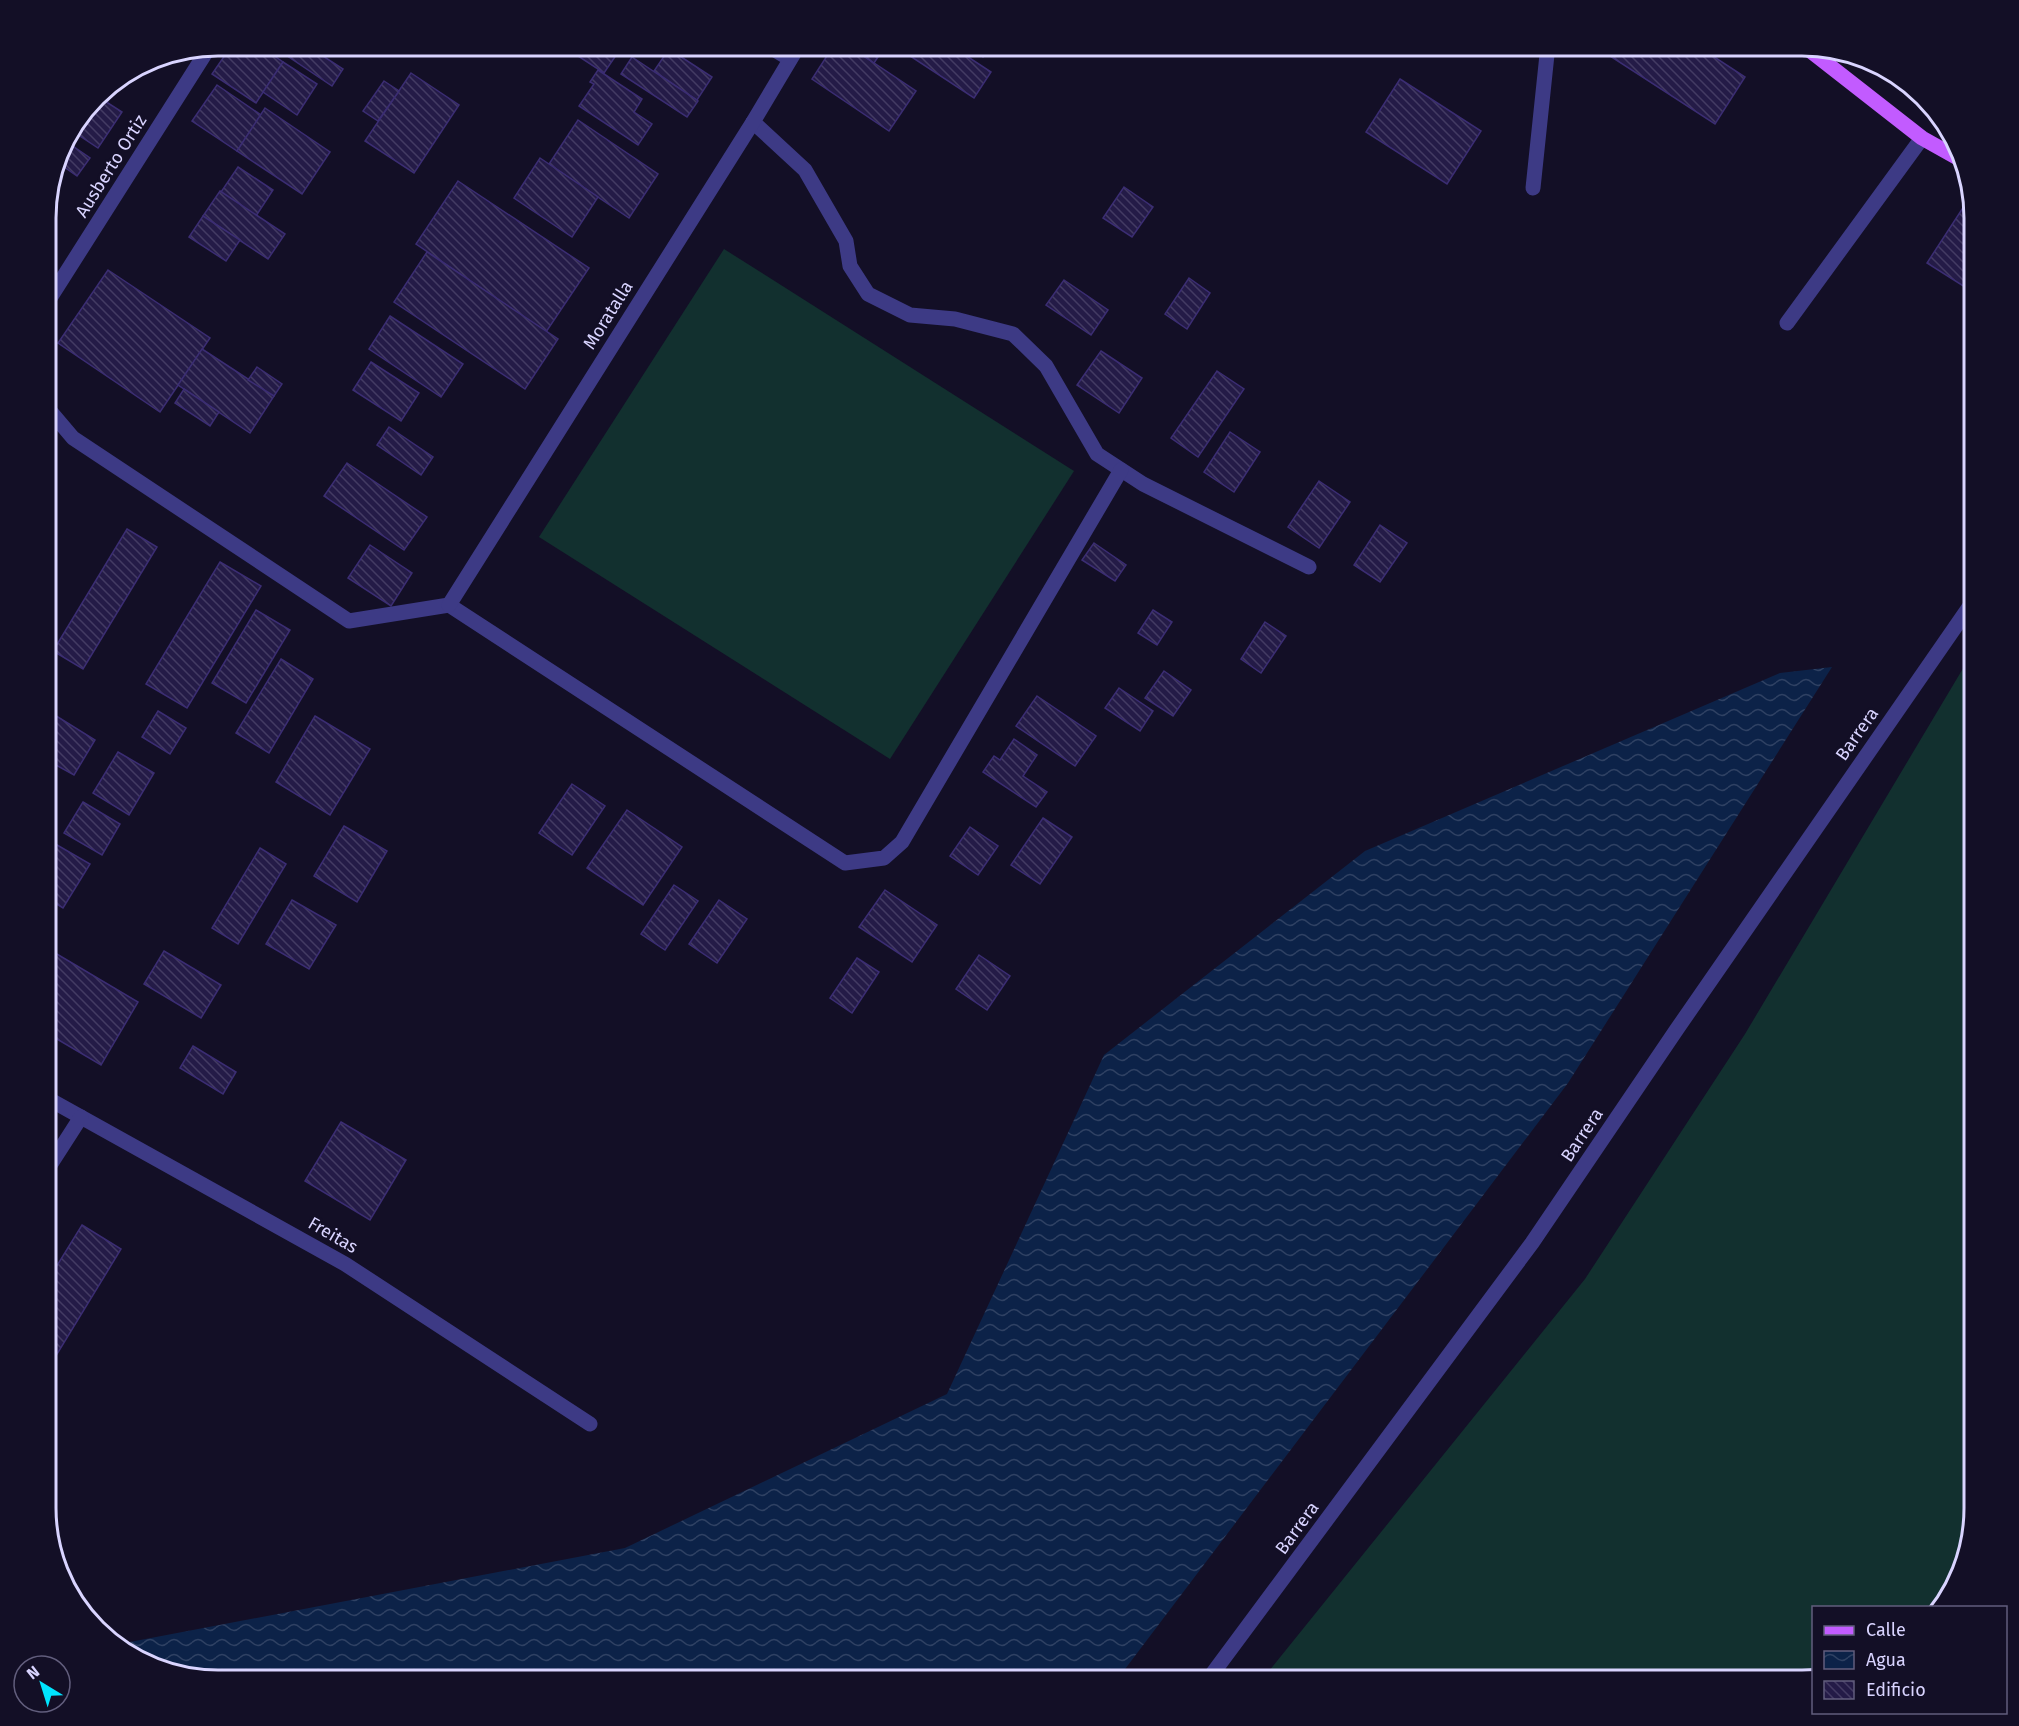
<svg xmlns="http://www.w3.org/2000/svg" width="2019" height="1726" font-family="'Fira Sans',sans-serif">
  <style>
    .grass { fill: #12302f }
    .water { fill: url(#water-waves) }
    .building { fill: url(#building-back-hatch); stroke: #3b2d73; stroke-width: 1.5 }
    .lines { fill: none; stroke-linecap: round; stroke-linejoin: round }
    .minor { stroke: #3d3a85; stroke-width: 15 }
    .major { stroke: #c25bff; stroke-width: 15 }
    .labels { text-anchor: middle; stroke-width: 5; stroke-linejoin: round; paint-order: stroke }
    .street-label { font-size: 18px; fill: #d9d4ff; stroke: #130f26 }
    .rim { fill: none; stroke: #d9d4ff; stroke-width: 3 }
  </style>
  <defs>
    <pattern id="water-waves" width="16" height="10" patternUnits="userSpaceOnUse" patternTransform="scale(1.5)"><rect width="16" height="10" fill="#0c2248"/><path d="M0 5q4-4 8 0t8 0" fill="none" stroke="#2f4163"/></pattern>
    <pattern id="building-back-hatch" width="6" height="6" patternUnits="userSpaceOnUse" patternTransform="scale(1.5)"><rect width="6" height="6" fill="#241b47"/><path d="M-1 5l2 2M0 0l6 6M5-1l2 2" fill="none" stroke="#433b63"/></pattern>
  </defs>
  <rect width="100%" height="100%" fill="#130f26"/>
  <g class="grass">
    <polygon points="724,249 1074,471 890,759 539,537"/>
    <polygon points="1974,650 1974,1509 1961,1575 1941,1607 1814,1608 1813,1679 1802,1681 1261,1681 1585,1279 1745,1034"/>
  </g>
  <polygon class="water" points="1832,667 1568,1083 1116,1681 217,1681 151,1668 114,1645 625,1548 947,1394 1104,1055 1365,851 1780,673"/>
  <g class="building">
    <polygon points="232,45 258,45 283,62 256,103 212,74"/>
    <polygon points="271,45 306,45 343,69 332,86"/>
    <polygon points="306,45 331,45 323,56"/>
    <polygon points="585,45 623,45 604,73 578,56"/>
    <polygon points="834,45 847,45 916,91 889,131 812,79"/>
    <polygon points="847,45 886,45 874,63"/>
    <polygon points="908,45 950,45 991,72 974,98 904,52"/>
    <polygon points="965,45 990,45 983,57"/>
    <polygon points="1593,45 1696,45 1745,77 1715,124"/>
    <polygon points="669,49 712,77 697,100 654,71"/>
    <polygon points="632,57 698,101 687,117 621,74"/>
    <polygon points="283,62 317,84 297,115 263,92"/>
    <polygon points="598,70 642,99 634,112 652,124 638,145 579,106 594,84 590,82"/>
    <polygon points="411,73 459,105 414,173 365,141"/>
    <polygon points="118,79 121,81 108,101 99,94 103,88"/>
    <polygon points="1400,79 1481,131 1447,184 1366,132"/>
    <polygon points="384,81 399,91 378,121 363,111"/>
    <polygon points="217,85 261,115 237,151 192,121"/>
    <polygon points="97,96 122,112 98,148 71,130"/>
    <polygon points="265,108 330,152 302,194 237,151"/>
    <polygon points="578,120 658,174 629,218 549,164"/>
    <polygon points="64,140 90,158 77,176 57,162"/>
    <polygon points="540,158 598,197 572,237 514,198"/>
    <polygon points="238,167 273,190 256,216 221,192"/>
    <polygon points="458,181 589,268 546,332 416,244"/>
    <polygon points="1124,187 1153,207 1132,237 1103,218"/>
    <polygon points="220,191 285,234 268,259 203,216"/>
    <polygon points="1970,197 1974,217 1974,280 1968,289 1927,263"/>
    <polygon points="203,216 240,240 226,261 189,237"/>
    <polygon points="427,252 558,339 525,389 394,302"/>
    <polygon points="108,270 210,338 160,412 58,343"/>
    <polygon points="1189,278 1210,293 1187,329 1165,314"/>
    <polygon points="1064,280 1108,310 1091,335 1046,305"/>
    <polygon points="390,316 463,364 441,397 369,349"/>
    <polygon points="202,349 274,396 250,433 178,385"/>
    <polygon points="1101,351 1142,378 1119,413 1077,385"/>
    <polygon points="371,362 419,393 401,421 353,390"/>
    <polygon points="257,367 282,384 274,396 248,380"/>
    <polygon points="1217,371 1244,389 1198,457 1171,438"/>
    <polygon points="184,389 219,412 210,426 175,403"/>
    <polygon points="389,427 433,457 421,475 377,445"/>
    <polygon points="1230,432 1260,452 1234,492 1204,472"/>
    <polygon points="347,463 427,517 404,550 324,496"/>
    <polygon points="1319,481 1350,502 1319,548 1288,527"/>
    <polygon points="1380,525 1407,543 1380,582 1354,565"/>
    <polygon points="127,529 157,547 83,669 53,651"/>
    <polygon points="1094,543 1126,565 1115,581 1082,560"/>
    <polygon points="370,545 412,573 391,606 348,578"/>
    <polygon points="220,562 261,586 187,708 146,684"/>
    <polygon points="256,610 290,630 246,703 212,683"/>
    <polygon points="1153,610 1172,622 1157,645 1138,633"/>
    <polygon points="1265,622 1286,636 1261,673 1241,659"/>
    <polygon points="281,659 313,679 269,753 236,733"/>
    <polygon points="1164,671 1191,690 1173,716 1145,698"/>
    <polygon points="1119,688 1153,711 1140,731 1105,708"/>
    <polygon points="1037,696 1096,736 1075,766 1016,726"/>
    <polygon points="45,709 95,740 74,775 45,759"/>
    <polygon points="158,711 186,728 170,754 142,737"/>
    <polygon points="315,716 370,749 330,815 276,782"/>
    <polygon points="1014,739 1037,755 1023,776 1047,792 1036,807 983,772 994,756 1000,760"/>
    <polygon points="118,752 154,773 129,815 93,793"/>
    <polygon points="572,784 605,806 572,855 539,833"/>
    <polygon points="83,802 120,824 102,855 64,833"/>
    <polygon points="627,810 682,847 643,905 587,868"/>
    <polygon points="1043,818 1072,837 1040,884 1011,865"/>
    <polygon points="344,826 387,851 357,902 314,876"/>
    <polygon points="970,827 998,846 978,875 950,856"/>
    <polygon points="45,838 90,864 63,908 45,897"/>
    <polygon points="260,848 286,864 238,944 212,928"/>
    <polygon points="674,885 698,901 665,950 641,934"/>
    <polygon points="885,890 937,925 912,962 859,927"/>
    <polygon points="292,900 336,925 309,969 266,944"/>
    <polygon points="719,900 747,919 717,963 689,944"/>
    <polygon points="45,947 138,1002 101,1065 45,1032"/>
    <polygon points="164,951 221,985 201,1018 144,984"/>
    <polygon points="979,955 1010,976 987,1010 956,989"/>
    <polygon points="857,958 879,972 852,1013 830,998"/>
    <polygon points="193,1046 236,1072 223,1094 180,1068"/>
    <polygon points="341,1122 406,1160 370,1220 305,1181"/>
    <polygon points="82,1225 121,1249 51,1364 45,1360 45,1285"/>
  </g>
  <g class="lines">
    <g class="minor">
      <polyline points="767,45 790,59"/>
      <polyline points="753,122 805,170 846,241 850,266 868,294 910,315 955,319 1013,334 1046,366 1097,454 1143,484 1309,567"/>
      <polyline points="1533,188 1548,45"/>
      <polyline points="45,306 210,46"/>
      <polyline points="1787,323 1922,138"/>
      <polyline points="45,405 73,438 349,621 449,605 845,863 884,858 902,842 1121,470"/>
      <polyline points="449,605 753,122 799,45"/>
      <polyline points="45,1097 345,1264 590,1424"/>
      <polyline points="45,1173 81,1117"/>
      <polyline points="1207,1681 1532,1243 1677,1029 1974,600"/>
    </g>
    <polyline class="major" points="1803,45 1922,138 1963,161"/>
  </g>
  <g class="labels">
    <g class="street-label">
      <text transform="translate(111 166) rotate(-58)" y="6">Ausberto Ortiz</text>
      <text transform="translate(608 315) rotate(-58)" y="6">Moratalla</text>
      <text transform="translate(1857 734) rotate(-55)" y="6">Barrera</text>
      <text transform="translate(1582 1135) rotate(-56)" y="6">Barrera</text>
      <text transform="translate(333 1235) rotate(30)" y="6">Freitas</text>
      <text transform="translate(1297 1528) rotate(-54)" y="6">Barrera</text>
    </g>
  </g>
  <path d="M0 0H2019V1726H0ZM218 56H1802A162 162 0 0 1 1964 218V1508A162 162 0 0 1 1802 1670H218A162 162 0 0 1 56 1508V218A162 162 0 0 1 218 56Z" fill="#130f26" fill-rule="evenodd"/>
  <path class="rim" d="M218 56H1802A162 162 0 0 1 1964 218V1508A162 162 0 0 1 1802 1670H218A162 162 0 0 1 56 1508V218A162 162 0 0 1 218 56Z"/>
  <rect x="1812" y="1606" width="195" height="108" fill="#130f26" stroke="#625e7d" stroke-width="1.5"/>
  <rect x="1824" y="1626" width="30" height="9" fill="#c25bff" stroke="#625e7d" stroke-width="1.5"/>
  <text x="1866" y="1636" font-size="18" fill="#d9d4ff">Calle</text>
  <rect x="1824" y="1651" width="30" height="18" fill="url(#water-waves)" stroke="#625e7d" stroke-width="1.5"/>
  <text x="1866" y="1666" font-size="18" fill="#d9d4ff">Agua</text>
  <rect x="1824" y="1681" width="30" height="18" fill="url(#building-back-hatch)" stroke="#625e7d" stroke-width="1.5"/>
  <text x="1866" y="1696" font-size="18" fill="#d9d4ff">Edificio</text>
  <g transform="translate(42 1684) rotate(322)"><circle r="28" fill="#130f26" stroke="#625e7d" stroke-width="1.5"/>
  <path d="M0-4.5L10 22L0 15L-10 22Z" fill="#00e5ff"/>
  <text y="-9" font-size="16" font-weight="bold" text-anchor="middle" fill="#d9d4ff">N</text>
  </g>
</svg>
